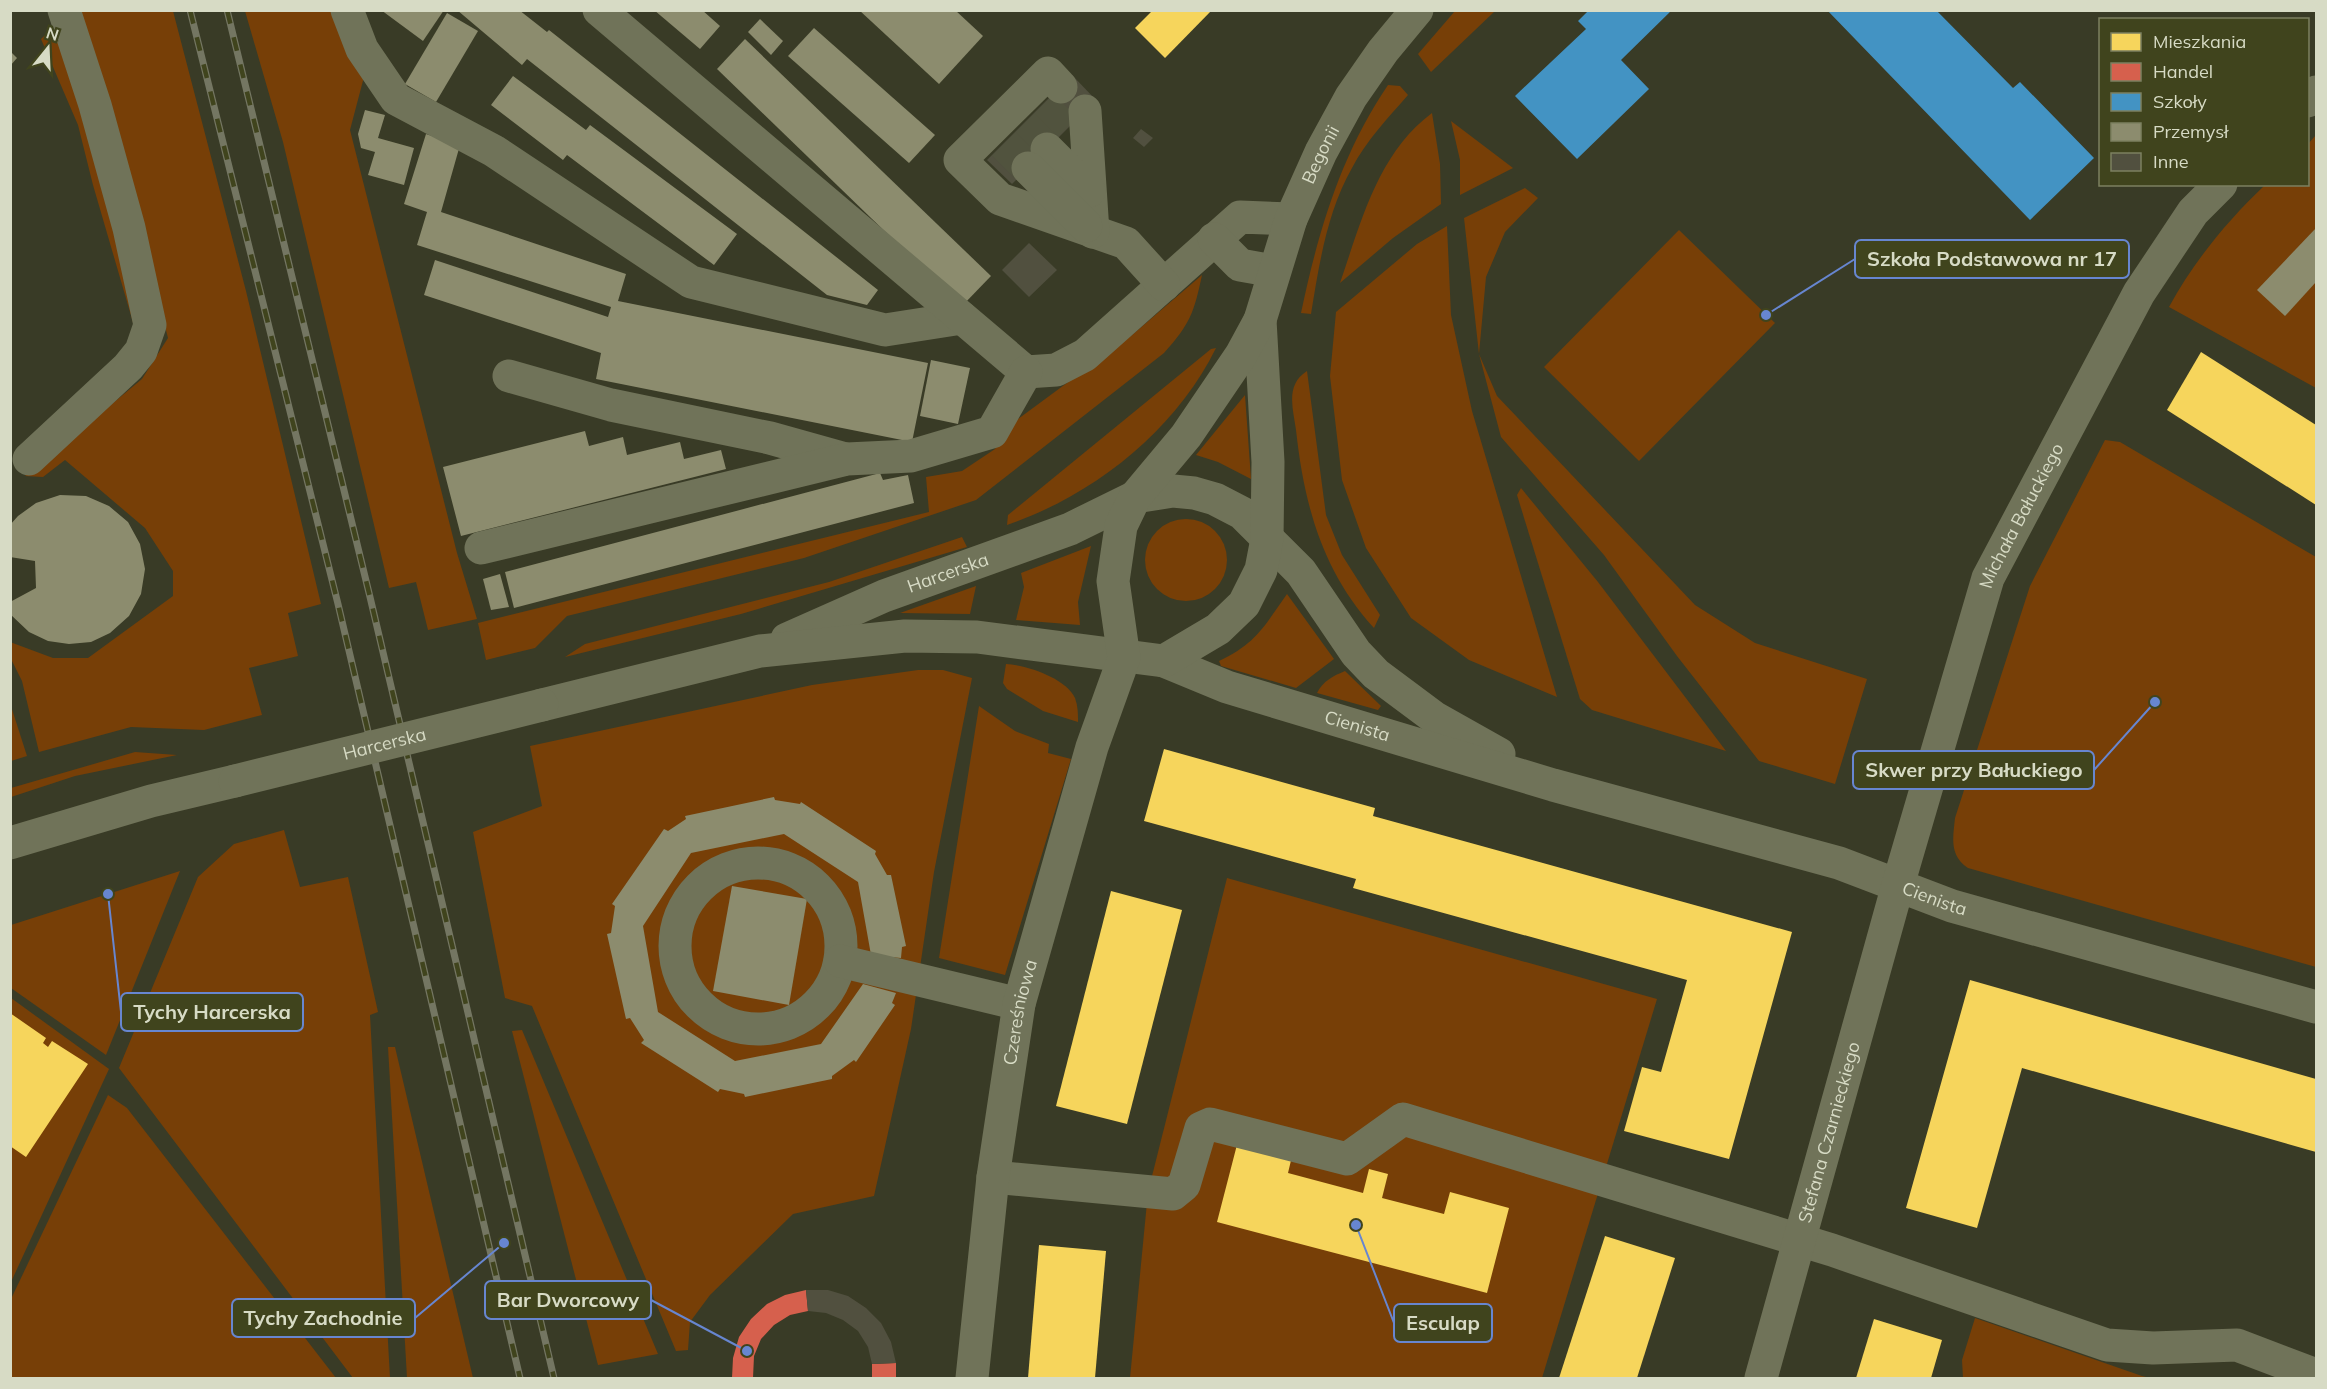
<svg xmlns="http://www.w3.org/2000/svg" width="2327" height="1389" font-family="Mulish,sans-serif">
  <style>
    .green { fill: #773f07 }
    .homes { fill: #f6d55c }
    .shops { fill: #d6604d }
    .schools { fill: #4393c3 }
    .industry { fill: #8c8c6e }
    .building { fill: #51503f }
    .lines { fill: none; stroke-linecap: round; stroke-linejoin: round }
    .minor-tunnel { stroke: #51533e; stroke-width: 33; stroke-dasharray: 33 16; stroke-linecap: butt }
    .minor { stroke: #707359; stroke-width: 33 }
    .rail-casing { stroke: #747662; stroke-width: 7 }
    .rail { stroke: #40441d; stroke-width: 4.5; stroke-dasharray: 14; stroke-linecap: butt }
    .minor-bridge { stroke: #707359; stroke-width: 33 }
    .labels { text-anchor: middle; stroke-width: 6; stroke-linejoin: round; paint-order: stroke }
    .street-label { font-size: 18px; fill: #d7dbc5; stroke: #40441d }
    .leader { fill: none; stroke: #6786d0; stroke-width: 2 }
    .callout-dot { fill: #6786d0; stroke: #40441d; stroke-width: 2 }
    .callout { fill: #40441d; stroke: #6786d0; stroke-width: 2 }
    .callout-label { font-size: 20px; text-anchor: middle; font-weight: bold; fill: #d7dbc5 }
  </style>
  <rect width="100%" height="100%" fill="#393b26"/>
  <g class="green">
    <polygon points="73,11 173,11 246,291 321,604 288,613 298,656 249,668 262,715 204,730 131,727 39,752 22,681 11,659 10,642 53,658 88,658 173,596 173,571 145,528 65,460 43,477 25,476 142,379 168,338 141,231"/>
    <polygon points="245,11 337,11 365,73 350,130 457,553 477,619 428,630 416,582 389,588 283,142"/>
    <polygon points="1455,11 1495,11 1431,72 1418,54"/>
    <polygon points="56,25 96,150 137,336 93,185 78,125 41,39"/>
    <path d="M 1388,85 L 1400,86 L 1408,95 C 1388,118 1366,141 1352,168 C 1327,212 1319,265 1311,314 L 1301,313 C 1318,232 1341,154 1388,85 Z"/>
    <path d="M 1432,113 L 1440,164 L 1441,204 L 1393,238 L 1340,283 C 1361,222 1378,153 1432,113 Z"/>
    <polygon points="1451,121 1513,168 1460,195 1460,160"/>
    <path d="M 2316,135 L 2316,388 L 2169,307 C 2194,261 2228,220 2265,185 L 2308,184 L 2308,144 Z"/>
    <polygon points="1525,188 1538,198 1505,232 1486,277 1479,354 1497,396 1695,605 1755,643 1867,679 1835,784 1759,761 1677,656 1604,555 1501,437 1479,354 1464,218"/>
    <polygon points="1447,226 1451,315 1472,411 1557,697 1469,660 1411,618 1366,548 1342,480 1330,376 1336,312 1417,244"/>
    <polygon points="1679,230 1775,323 1639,461 1544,367"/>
    <path d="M 1202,275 C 1194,313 1190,324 1164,353 L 976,500 L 804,558 L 567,616 L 535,648 L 486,660 L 478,623 L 929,512 L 926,477 L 962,471 L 995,449 L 1010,425 L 1132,335 Z"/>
    <path d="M 1216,348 C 1175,431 1094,495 1007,525 L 1008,515 L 1211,349 Z"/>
    <path d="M 1307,371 L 1326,515 L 1342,555 L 1380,615 L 1374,628 C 1322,571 1304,504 1296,430 C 1293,408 1285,385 1307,371 Z"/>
    <polygon points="1245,395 1251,479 1218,462 1196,455"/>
    <path d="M 2105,440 L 2120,442 L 2316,557 L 2316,967 L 1968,868 C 1949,855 1953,838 1955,818 L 2030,586 Z"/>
    <polygon points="1521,488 1598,582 1726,751 1592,710 1580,699 1517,495"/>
    <circle cx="1186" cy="560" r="41"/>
    <polygon points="962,537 967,547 741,614 565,657 585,644 829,582"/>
    <polygon points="1091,546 1078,602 1080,625 1016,620 1024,587 1021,573"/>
    <polygon points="976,586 970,614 900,613"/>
    <path d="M 1287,594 L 1334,659 L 1296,688 L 1221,666 L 1219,661 C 1257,643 1264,626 1287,594 Z"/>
    <path d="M 1006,664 C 1026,665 1066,678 1075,698 C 1078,706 1078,714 1078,722 L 1043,711 L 1007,689 L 1003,683 Z"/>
    <polygon points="918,670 943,670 972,678 934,872 911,1029 874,1196 793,1214 710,1295 690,1322 688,1350 676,1351 532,1006 505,998 473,832 542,806 530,746 812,685"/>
    <path d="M 1345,671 L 1381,706 L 1378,710 L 1317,693 C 1323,681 1333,676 1345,671 Z"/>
    <polygon points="10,703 27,756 11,761 10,761"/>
    <polygon points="979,706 1015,731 1049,744 1048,753 1071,759 1005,975 939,958"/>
    <polygon points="135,752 177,755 75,776 11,797 11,788"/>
    <polygon points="284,830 300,887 348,877 378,1012 370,1015 390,1378 353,1378 119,1068 198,877 234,844"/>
    <polygon points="180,871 106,1055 11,988 11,925"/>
    <polygon points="1227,878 1657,999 1542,1378 1130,1378 1148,1192"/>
    <polygon points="11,998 109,1069 11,1282"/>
    <polygon points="522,1030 658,1354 598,1365 512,1031"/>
    <polygon points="388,1047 395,1047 473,1378 407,1378"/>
    <polygon points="108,1095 127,1108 336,1378 11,1378 11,1299"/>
    <polygon points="1975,1318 2142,1376 2150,1378 1963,1378 1962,1360"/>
  </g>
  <g class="homes">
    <polygon points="1153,10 1212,10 1165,58 1135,28"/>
    <polygon points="2201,352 2316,425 2316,505 2167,410"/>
    <polygon points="1164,749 1375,808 1373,816 1792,932 1729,1159 1624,1131 1642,1067 1661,1072 1687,980 1353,888 1356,879 1144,821"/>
    <polygon points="1111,891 1182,910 1127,1124 1056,1106"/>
    <polygon points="1970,980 2316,1079 2316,1152 2022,1068 1977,1228 1906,1208"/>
    <polygon points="10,1013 46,1038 43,1043 48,1047 52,1041 88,1064 26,1157 10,1146"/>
    <polygon points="1239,1137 1293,1152 1288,1173 1363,1193 1369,1169 1388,1174 1382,1198 1444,1214 1450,1192 1509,1208 1487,1293 1217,1222"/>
    <polygon points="1605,1236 1675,1258 1637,1378 1559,1378"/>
    <polygon points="1039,1245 1106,1251 1095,1378 1028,1378"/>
    <polygon points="1874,1319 1942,1340 1931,1378 1856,1378"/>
  </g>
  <g class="shops">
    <polygon points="806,1290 808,1311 790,1315 774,1325 761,1339 754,1356 753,1378 732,1378 733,1358 739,1337 751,1319 767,1304 785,1295"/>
    <polygon points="896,1363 896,1378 872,1378 872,1364"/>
  </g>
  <g class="schools">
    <polygon points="1589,10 1672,10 1621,60 1649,89 1577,159 1515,96 1586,29 1578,21"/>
    <polygon points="1827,10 1936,10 2013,88 2020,82 2094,158 2030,220"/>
  </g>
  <g class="industry">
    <polygon points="381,10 444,10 423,41"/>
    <polygon points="457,10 519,10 547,32 549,30 878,290 867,305 827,295 527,59 522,65"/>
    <polygon points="654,10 702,10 720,26 700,49"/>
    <polygon points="859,10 955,10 983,36 939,84"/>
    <polygon points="447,13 478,31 436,102 405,84"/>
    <polygon points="760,19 783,41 771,55 748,32"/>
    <polygon points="814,28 935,135 909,163 788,56"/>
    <polygon points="745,39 991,276 962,306 717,69"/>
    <polygon points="10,51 17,58 10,66"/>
    <polygon points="513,76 586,130 590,125 737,234 714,265 567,155 563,160 491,105"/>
    <polygon points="365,110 385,115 378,138 414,148 404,185 368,175 375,152 361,148 358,134"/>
    <polygon points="426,134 460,145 441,212 626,274 618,301 928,363 912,442 596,379 601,353 424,295 435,260 608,317 611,307 417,245 427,212 404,204"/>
    <polygon points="2316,228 2316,282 2285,316 2257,290"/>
    <polygon points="931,360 970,368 958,424 920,416"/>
    <polygon points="585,431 589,446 623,437 627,455 680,442 684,459 721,450 726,469 461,536 443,467"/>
    <polygon points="880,473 883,480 908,475 914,503 514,608 505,572"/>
    <polygon points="60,495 86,496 109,506 128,522 140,544 145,569 141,594 129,616 110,633 91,642 69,644 48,641 29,632 10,614 10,602 36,588 35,561 10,557 10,525 18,516 36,503"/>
    <polygon points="500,574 509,607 491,610 483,579"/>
    <polygon points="774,797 775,800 800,804 801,802 876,851 875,854 887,875 891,875 906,946 902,947 901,958 871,955 858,882 784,834 691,853 643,926 658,1012 735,1061 821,1044 863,984 896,993 892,1003 895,1005 856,1062 854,1060 832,1076 832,1079 745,1097 744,1094 720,1089 718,1092 641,1043 644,1040 630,1018 626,1019 607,934 611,933 615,906 612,904 664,829 668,831 686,819 685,816"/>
    <polygon points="732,886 807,899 789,1005 713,991"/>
  </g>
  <g class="building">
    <polygon points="1072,75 1096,100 1012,184 987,160"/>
    <polygon points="1141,129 1153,138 1144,147 1133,138"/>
    <polygon points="1029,243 1057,270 1029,297 1002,270"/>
    <polygon points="806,1290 828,1290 848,1296 866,1308 881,1323 891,1342 896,1363 872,1364 868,1347 858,1331 843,1320 826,1313 808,1311"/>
  </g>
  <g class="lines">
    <g class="minor-tunnel">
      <polyline points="1042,106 1066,130"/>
      <polyline points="1023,125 1047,149"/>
      <polyline points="1004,144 1028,168"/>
    </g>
    <g class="minor">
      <polyline points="347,10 362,49 396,99 494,151 691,282 885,330 962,318"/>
      <polyline points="599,10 1026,372 1056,370 1085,355 1240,217 1291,219"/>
      <polyline points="1061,87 1048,73 960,160 1000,199 1126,243 1164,285"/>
      <polyline points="2308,101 2316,92"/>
      <polyline points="1085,111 1093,232"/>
      <polyline points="1047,149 1089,191"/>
      <polyline points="1028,168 1086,226"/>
      <polyline points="1214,239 1240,265 1274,271"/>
      <polyline points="509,376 611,405 770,438 845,459"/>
      <polyline points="29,459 128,367 141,351 150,325 129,228 95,105 64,10"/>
      <polyline points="481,548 847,459 911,456 992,432 1026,372"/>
      <path id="s1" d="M 787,639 L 884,596 L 1070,529 L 1135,497 L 1173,491 L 1194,493 L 1215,499 L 1242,513 L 1301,572 L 1356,653 L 1376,674 L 1435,718 L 1499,754"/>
      <path id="s2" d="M 1164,661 L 1227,687 L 1553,785 L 1839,863 L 1952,906 L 2316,1007"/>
      <polyline points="542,705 760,651 905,636 977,637 1164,661 1218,629 1244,604 1261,570 1267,539 1268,462 1260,320"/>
      <polyline points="10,843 151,801 235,781"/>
      <circle cx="758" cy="946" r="83"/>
      <polyline points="840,961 1019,1004"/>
      <polyline points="993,1177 1173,1194 1184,1185 1201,1128 1210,1124 1347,1159 1403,1119 1832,1250 2107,1345 2153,1348 2237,1345 2316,1375"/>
      <path id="s3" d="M 972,1378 L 993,1177 L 1019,1004 L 1092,747 L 1124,658 L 1113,581 L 1121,526 L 1135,497 L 1186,436 L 1241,355 L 1260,320 L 1291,219 L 1321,152 L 1351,97 L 1383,51 L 1417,10"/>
      <path id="s4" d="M 1761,1378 L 1898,885 L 1988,578 L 2139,293 L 2193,212 L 2221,184"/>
    </g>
    <g class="rail-casing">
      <g id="rail">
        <polyline points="190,10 338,604 520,1378"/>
        <polyline points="227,10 370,597 554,1378"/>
      </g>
    </g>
    <use href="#rail" class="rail"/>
    <path class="minor-bridge" id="s5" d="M 235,781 L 542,705"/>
  </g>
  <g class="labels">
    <g class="street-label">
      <text dy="6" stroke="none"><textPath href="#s3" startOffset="1298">Begonii</textPath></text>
      <text dy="6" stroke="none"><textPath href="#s4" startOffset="902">Michała Bałuckiego</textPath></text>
      <text dy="6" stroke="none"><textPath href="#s1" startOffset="174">Harcerska</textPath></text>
      <text dy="6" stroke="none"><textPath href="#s2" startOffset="204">Cienista</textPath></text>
      <text dy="6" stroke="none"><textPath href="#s5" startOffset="154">Harcerska</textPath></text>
      <text dy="6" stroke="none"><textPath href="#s2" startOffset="807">Cienista</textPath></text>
      <text dy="6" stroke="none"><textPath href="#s3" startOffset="369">Czereśniowa</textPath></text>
      <text dy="6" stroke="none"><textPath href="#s4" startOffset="255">Stefana Czarnieckiego</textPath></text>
    </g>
  </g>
  <path class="leader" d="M1766 315L1855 259M2155 702L2094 770M108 894L121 1012M747 1351L651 1300M504 1243L415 1318M1356 1225L1394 1323"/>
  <g class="callout-dot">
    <circle cx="1766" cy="315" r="6"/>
    <circle cx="2155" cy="702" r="6"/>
    <circle cx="108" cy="894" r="6"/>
    <circle cx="747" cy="1351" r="6"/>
    <circle cx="504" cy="1243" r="6"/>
    <circle cx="1356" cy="1225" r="6"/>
  </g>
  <g class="callout">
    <rect x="1855" y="240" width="274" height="38" rx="6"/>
    <rect x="1853" y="751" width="241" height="38" rx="6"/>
    <rect x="121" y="993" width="182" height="38" rx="6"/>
    <rect x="485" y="1281" width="166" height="38" rx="6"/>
    <rect x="232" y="1299" width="183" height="38" rx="6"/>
    <rect x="1394" y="1304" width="98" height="38" rx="6"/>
  </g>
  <g class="callout-label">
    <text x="1992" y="266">Szkoła Podstawowa nr 17</text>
    <text x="1974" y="777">Skwer przy Bałuckiego</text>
    <text x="212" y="1019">Tychy Harcerska</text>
    <text x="568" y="1307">Bar Dworcowy</text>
    <text x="323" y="1325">Tychy Zachodnie</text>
    <text x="1443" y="1330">Esculap</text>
  </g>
  <rect width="2327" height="1389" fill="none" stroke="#d7dbc5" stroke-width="24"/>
  <rect x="2099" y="18" width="210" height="168" fill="#40441d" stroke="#7c8060" stroke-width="1.5"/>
  <rect x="2111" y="33" width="30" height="18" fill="#f6d55c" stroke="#7c8060" stroke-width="1.5"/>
  <text x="2153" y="48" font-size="18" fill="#d7dbc5">Mieszkania</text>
  <rect x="2111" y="63" width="30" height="18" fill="#d6604d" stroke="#7c8060" stroke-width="1.5"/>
  <text x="2153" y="78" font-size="18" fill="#d7dbc5">Handel</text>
  <rect x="2111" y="93" width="30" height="18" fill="#4393c3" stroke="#7c8060" stroke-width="1.5"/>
  <text x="2153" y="108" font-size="18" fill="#d7dbc5">Szkoły</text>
  <rect x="2111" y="123" width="30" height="18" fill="#8c8c6e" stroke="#7c8060" stroke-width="1.5"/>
  <text x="2153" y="138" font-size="18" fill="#d7dbc5">Przemysł</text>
  <rect x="2111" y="153" width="30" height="18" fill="#51503f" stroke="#7c8060" stroke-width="1.5"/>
  <text x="2153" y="168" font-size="18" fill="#d7dbc5">Inne</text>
  <g transform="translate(48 48) rotate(18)" stroke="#40441d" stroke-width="4.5" paint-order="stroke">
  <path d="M0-4.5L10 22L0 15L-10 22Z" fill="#d7dbc5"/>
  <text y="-9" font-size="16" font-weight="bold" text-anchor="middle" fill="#d7dbc5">N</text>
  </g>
</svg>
